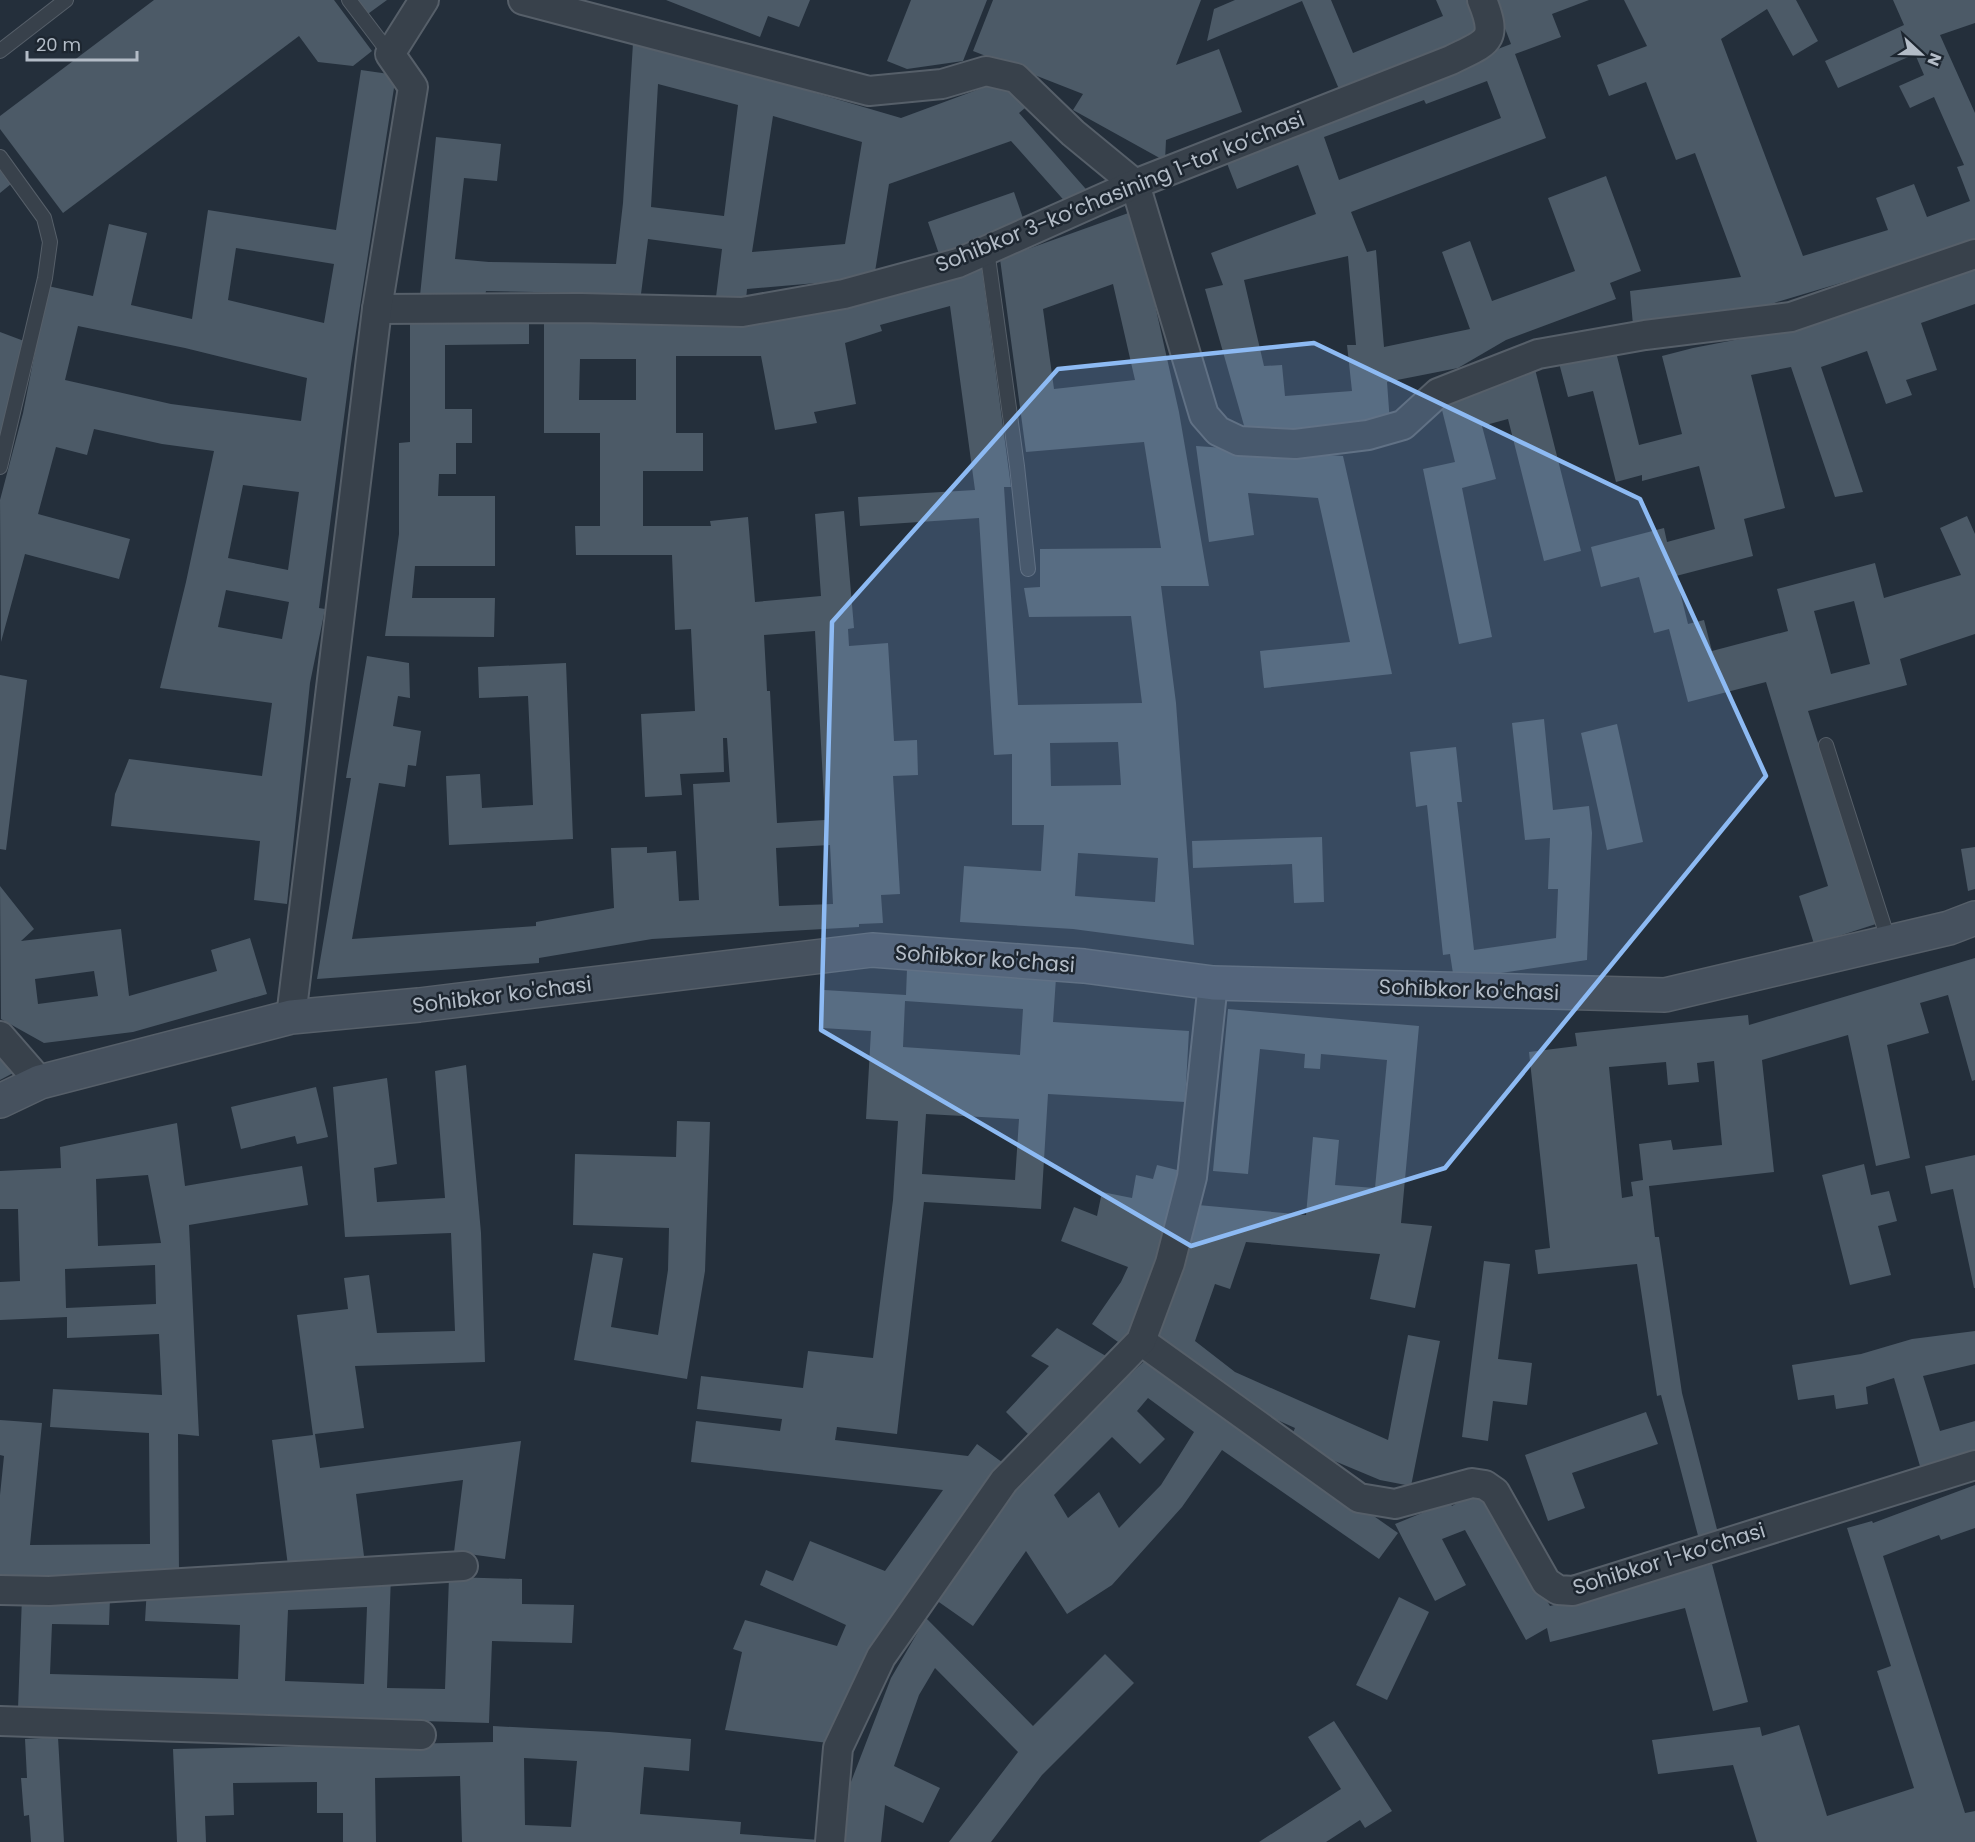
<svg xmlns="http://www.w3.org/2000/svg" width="1975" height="1842" font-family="Poppins,sans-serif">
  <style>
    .building { fill: #4c5a67; fill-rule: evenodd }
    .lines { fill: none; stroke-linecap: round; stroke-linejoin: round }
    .lane-casing { stroke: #565f69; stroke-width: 16 }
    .street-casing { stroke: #565f69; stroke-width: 32 }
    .secondary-casing { stroke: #565f69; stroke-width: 36 }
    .lane { stroke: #38414b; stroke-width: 14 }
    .street { stroke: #38414b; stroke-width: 28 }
    .secondary { stroke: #46515e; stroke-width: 33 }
    .marked { fill: #8dbaf3; fill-opacity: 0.2; stroke: #8dbaf3; stroke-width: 4.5; stroke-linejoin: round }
    .labels { text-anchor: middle; stroke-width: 5; stroke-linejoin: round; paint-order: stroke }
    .street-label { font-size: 21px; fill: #b3bcc7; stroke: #1d2630 }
  </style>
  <rect width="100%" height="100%" fill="#242f3b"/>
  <g class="building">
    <polygon points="154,0 334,0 372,51 353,66 318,62 299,36 63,213 0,129 0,116"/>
    <polygon points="353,0 387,0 365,16"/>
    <polygon points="666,0 810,0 799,27 768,16 760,37"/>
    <polygon points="911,0 987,0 963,61 907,69 887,61"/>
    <polygon points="993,0 1201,0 1176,65 1219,49 1242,112 1166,140 1165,161 1073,110 1083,94 973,51"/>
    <polygon points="1235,0 1331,0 1353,53 1443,16 1436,0 1474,0 1488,32 1341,94 1302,1 1207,41 1214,9"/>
    <path d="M 1494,0 L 1589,0 L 1552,14 L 1561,37 L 1515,54 L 1546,138 L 1351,212 L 1367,252 L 1376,250 L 1384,347 L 1470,329 L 1442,252 L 1470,241 L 1492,301 L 1575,271 L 1548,198 L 1606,176 L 1641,271 L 1610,283 L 1616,299 L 1506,340 L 1458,368 L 1387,382 L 1390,423 L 1247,436 L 1205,289 L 1223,285 L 1211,253 L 1316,214 L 1298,165 L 1237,189 L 1223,153 L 1511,44 ZM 1487,81 L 1501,118 L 1339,180 L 1324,137 L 1424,100 L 1426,104 ZM 1348,256 L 1356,345 L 1347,345 L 1352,391 L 1285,396 L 1282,365 L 1264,366 L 1244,280 Z"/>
    <polygon points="1624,0 1796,0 1818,41 1793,56 1767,9 1721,39 1803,256 1888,230 1876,198 1914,184 1927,217 1970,201 1957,167 1964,165 1934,97 1910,108 1899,86 1924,75 1915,54 1838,88 1825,61 1904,25 1893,0 1975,0 1975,23 1940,35 1975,113 1975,243 1777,302 1754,311 1633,325 1630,291 1741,277 1695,153 1676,160 1646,82 1609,96 1597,65 1647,46"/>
    <path d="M 633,43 L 778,82 L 901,118 L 1001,81 L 1025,108 L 1019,113 L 1092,196 L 1069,206 L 1011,141 L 889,184 L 874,278 L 747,289 L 746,301 L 716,297 L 722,249 L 648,239 L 641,294 L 486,291 L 484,300 L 420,296 L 436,137 L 501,144 L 497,181 L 464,178 L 455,259 L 489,262 L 616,264 L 623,203 ZM 658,84 L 738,105 L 724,216 L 651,207 ZM 773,116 L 862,142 L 845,244 L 752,252 Z"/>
    <path d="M 361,70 L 396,75 L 351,364 L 319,608 L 325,609 L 310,683 L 287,904 L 254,900 L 260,841 L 111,826 L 115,794 L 129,759 L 262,776 L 272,703 L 160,688 L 186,582 L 214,451 L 162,444 L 94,429 L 87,455 L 56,447 L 38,514 L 130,539 L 119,579 L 25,554 L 1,642 L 0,500 L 23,413 L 48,286 L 93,296 L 109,224 L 147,233 L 131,305 L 192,319 L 208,210 L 336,230 ZM 236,248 L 334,264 L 324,323 L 228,300 ZM 78,326 L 185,348 L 307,378 L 301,421 L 171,404 L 65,380 ZM 243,485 L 299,492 L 288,570 L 228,558 ZM 226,590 L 289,602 L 282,639 L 218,627 Z"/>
    <polygon points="0,170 11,184 0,193"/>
    <polygon points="1014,192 1026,227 940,257 928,222"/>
    <path d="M 1134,211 L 1179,412 L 1209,586 L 1161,586 L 1176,703 L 1194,945 L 1073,929 L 960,922 L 964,866 L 1041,871 L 1044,825 L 1012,825 L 1012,754 L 994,755 L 979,518 L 860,526 L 858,497 L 975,490 L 950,306 L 880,325 L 882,331 L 845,343 L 856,404 L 814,412 L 817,423 L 775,430 L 761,356 L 676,356 L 676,433 L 703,433 L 703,471 L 643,471 L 643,526 L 711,526 L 710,521 L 748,517 L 755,602 L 821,596 L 815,514 L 844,511 L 854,628 L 848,629 L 849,646 L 888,643 L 894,741 L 917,740 L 918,775 L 893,776 L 900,894 L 881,895 L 883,923 L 859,924 L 859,927 L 652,939 L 539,958 L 539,963 L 317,979 L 351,778 L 346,778 L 367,656 L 409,663 L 410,698 L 398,696 L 393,726 L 421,731 L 416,766 L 408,765 L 405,787 L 379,783 L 352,939 L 536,926 L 536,922 L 614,908 L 611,848 L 647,847 L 647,853 L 676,851 L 679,901 L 699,900 L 693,784 L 730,782 L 727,738 L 723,738 L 724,772 L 680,774 L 682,795 L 645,797 L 641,714 L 695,711 L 691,629 L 675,630 L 672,555 L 576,555 L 575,526 L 600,526 L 600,433 L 544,433 L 544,323 L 637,324 L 797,318 L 797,315 L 981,261 L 1011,487 L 1004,487 L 1018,705 L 1142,703 L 1131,616 L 1029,617 L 1024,588 L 1040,587 L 1040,549 L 1161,548 L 1144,442 L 1026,452 L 1000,259 ZM 1113,284 L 1135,380 L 1054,389 L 1043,309 ZM 580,359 L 636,359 L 636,400 L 579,400 ZM 815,631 L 825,820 L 777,823 L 770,691 L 767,691 L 764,635 ZM 1118,742 L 1121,785 L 1051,786 L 1050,743 ZM 830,845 L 833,904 L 779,906 L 776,848 ZM 1078,853 L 1158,858 L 1155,902 L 1075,896 Z"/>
    <path d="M 1975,262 L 1975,304 L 1921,323 L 1937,370 L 1906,380 L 1912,395 L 1886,404 L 1867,351 L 1821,367 L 1863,492 L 1835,497 L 1791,367 L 1751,375 L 1785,508 L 1744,519 L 1753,556 L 1676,576 L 1688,624 L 1704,620 L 1712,651 L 1788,631 L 1777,589 L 1875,563 L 1884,598 L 1961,575 L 1940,528 L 1967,516 L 1975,534 L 1975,634 L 1900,659 L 1907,685 L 1808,711 L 1876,924 L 1814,944 L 1799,896 L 1828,886 L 1766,682 L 1688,702 L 1669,629 L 1654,633 L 1639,577 L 1601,587 L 1591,547 L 1664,528 L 1667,542 L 1715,529 L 1699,466 L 1642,481 L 1642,475 L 1616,482 L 1593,391 L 1568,397 L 1559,363 L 1615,348 L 1639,445 L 1682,434 L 1662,356 L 1693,348 L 1807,326 ZM 1854,601 L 1870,664 L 1831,674 L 1814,611 Z"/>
    <polygon points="410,324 529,324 529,344 445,345 445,409 472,409 472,443 456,443 456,474 439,474 438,496 495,496 495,566 415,566 412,598 495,598 494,637 385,636 399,534 399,443 410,442"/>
    <polygon points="0,332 24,341 0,453"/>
    <polygon points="1535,369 1581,551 1544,561 1508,419 1482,426 1496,479 1462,488 1492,637 1459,644 1423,469 1455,462 1441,406"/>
    <polygon points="1196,446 1343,456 1392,674 1264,688 1260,651 1350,642 1318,498 1248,493 1254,535 1209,542"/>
    <polygon points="566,663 573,839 449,845 446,776 480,774 482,808 533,805 528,696 479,698 478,667"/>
    <polygon points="0,675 27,680 6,850 0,849"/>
    <polygon points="1544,719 1553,810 1589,806 1592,833 1587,960 1454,980 1450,954 1443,955 1427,805 1416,807 1410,752 1456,747 1462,802 1457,802 1474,950 1556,938 1558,889 1548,889 1550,838 1525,840 1512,723"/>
    <polygon points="1617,724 1643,842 1607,850 1581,733"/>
    <polygon points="1322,837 1324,902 1294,903 1292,864 1193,868 1192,841"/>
    <polygon points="1975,847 1975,889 1968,891 1961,849"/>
    <path d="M 0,886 L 34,929 L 21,941 L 121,929 L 129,996 L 217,971 L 211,950 L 250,938 L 267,994 L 133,1032 L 44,1043 L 1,1019 ZM 94,971 L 98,996 L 38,1004 L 35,979 Z"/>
    <path d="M 1975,958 L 1975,1080 L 1972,1081 L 1948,995 L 1920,1003 L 1929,1033 L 1887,1045 L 1910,1158 L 1876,1166 L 1848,1035 L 1762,1060 L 1774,1172 L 1649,1186 L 1655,1237 L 1659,1237 L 1682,1393 L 1720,1541 L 1701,1547 L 1661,1395 L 1657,1396 L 1637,1264 L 1538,1274 L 1535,1250 L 1550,1248 L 1529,1052 L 1577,1046 L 1575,1033 L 1748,1015 L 1749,1025 ZM 1714,1061 L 1722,1145 L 1673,1150 L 1671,1140 L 1639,1144 L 1643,1180 L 1631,1182 L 1633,1196 L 1622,1198 L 1609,1067 L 1666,1062 L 1668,1085 L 1699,1082 L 1697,1063 Z"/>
    <path d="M 907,969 L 1056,978 L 1053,1022 L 1189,1031 L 1185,1102 L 1048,1094 L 1041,1209 L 924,1202 L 897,1434 L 837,1427 L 835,1440 L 968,1456 L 977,1444 L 1006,1465 L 828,1743 L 725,1730 L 742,1652 L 733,1649 L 745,1620 L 837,1646 L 846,1625 L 760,1585 L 766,1570 L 793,1581 L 810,1541 L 885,1571 L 943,1490 L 691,1462 L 696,1421 L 780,1431 L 782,1419 L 697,1409 L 701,1376 L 803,1388 L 808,1351 L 873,1358 L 893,1200 L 898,1121 L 866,1119 L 871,1031 L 822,1028 L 824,990 L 906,995 ZM 905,1001 L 1023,1009 L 1020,1055 L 903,1047 ZM 926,1114 L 1019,1119 L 1015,1180 L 922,1174 Z"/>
    <polygon points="1228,1009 1419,1026 1401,1223 1432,1226 1415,1308 1370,1299 1380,1254 1246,1242 1230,1289 1215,1284 1195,1341 1235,1372 1388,1440 1408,1335 1440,1341 1411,1486 1380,1480 1289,1442 1295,1428 1233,1400 1157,1342 1180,1272 1198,1205 1306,1215 1313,1137 1339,1140 1335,1185 1375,1188 1387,1060 1321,1054 1320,1069 1304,1068 1305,1054 1260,1049 1248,1174 1213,1171"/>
    <polygon points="0,1056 15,1072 0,1080"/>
    <polygon points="466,1065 481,1233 485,1362 355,1366 364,1428 315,1434 320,1468 521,1441 505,1559 454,1552 463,1480 356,1494 364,1556 288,1566 272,1440 313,1435 297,1315 348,1309 344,1278 369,1275 377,1333 455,1331 451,1233 345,1237 333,1087 387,1078 397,1164 374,1168 377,1202 445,1198 435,1071"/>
    <polygon points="316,1087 328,1137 297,1144 295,1136 241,1149 231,1107"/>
    <polygon points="677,1121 710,1122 705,1271 687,1379 574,1360 593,1253 623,1258 611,1327 658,1335 668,1270 669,1228 573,1225 575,1154 676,1157"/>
    <path d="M 177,1123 L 185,1186 L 302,1166 L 308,1205 L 189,1225 L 199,1436 L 178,1434 L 179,1574 L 0,1582 L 0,1495 L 4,1456 L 0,1455 L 0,1420 L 42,1423 L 30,1545 L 150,1544 L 149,1433 L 50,1427 L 53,1389 L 162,1395 L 159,1334 L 67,1338 L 67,1317 L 0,1320 L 0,1282 L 20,1281 L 18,1209 L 0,1209 L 0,1171 L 61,1168 L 60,1147 ZM 148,1175 L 161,1243 L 98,1246 L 96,1179 ZM 155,1265 L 156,1304 L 66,1308 L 65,1269 Z"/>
    <polygon points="1975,1155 1975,1288 1974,1288 1953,1189 1931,1194 1925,1166"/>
    <polygon points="1864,1164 1871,1195 1889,1191 1897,1221 1878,1226 1891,1275 1850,1285 1822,1175"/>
    <polygon points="1157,1165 1185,1172 1150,1302 1121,1344 1092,1324 1121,1282 1128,1267 1061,1241 1074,1207 1097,1216 1102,1192 1132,1198 1136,1175 1153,1179"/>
    <polygon points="1484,1261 1510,1264 1498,1359 1532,1363 1527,1405 1493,1401 1488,1441 1462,1437"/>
    <polygon points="1057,1328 1106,1356 1030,1436 1006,1412 1049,1366 1031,1356"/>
    <polygon points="1975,1331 1975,1364 1923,1376 1940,1431 1975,1421 1975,1457 1922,1473 1894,1378 1866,1387 1868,1404 1836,1409 1834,1395 1798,1400 1792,1365 1861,1354 1912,1339"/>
    <path d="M 1150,1356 L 1241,1423 L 1398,1533 L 1379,1559 L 1222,1450 L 1182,1507 L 1112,1585 L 1067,1614 L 1026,1551 L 973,1626 L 936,1600 L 1000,1508 L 1037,1465 L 1088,1413 ZM 1148,1398 L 1194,1432 L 1161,1485 L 1119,1528 L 1099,1492 L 1068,1518 L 1054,1495 L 1112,1437 L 1140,1464 L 1165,1439 L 1137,1411 Z"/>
    <polygon points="1646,1412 1658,1444 1572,1473 1585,1508 1548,1521 1525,1455"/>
    <polygon points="1975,1485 1975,1528 1941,1540 1939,1535 1883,1556 1965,1813 1975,1811 1975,1842 1757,1842 1733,1765 1658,1774 1652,1740 1760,1727 1762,1736 1799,1725 1827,1816 1914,1788 1877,1671 1891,1666 1847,1528 1872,1521 1873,1523"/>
    <polygon points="1483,1488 1550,1606 1712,1564 1748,1702 1713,1711 1685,1608 1550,1642 1547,1628 1526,1640 1465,1530 1442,1539 1466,1585 1435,1601 1395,1524 1449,1502 1452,1506"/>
    <path d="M 391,1575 L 387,1688 L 445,1689 L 449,1577 L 522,1579 L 522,1604 L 574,1605 L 572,1643 L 492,1641 L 489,1723 L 18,1709 L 22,1596 L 110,1598 L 109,1625 L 52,1624 L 50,1674 L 238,1679 L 240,1625 L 145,1621 L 147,1587 ZM 367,1607 L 364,1684 L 285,1681 L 288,1610 Z"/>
    <polygon points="1399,1597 1429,1612 1387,1700 1356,1685"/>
    <polygon points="926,1618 1033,1726 1105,1654 1134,1683 1042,1775 991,1842 949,1842 1018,1752 935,1668 919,1695 894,1766 940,1788 923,1823 885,1805 881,1842 844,1842 849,1787 891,1678"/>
    <polygon points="1334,1721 1392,1811 1365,1828 1360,1820 1326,1842 1259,1842 1341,1789 1308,1737"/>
    <path d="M 493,1726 L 609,1732 L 691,1739 L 689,1771 L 644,1767 L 640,1814 L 741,1822 L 740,1834 L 820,1840 L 820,1842 L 462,1842 L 460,1776 L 375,1778 L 376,1842 L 343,1842 L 343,1813 L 317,1813 L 317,1782 L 233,1783 L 234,1815 L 205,1816 L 206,1842 L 177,1842 L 173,1749 L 493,1742 ZM 524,1758 L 577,1761 L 571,1827 L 525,1825 Z"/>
    <polygon points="58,1737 64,1842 31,1842 29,1815 24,1816 21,1778 27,1778 25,1739"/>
  </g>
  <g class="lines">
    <g class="lane-casing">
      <g id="lane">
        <polyline points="349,0 390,54"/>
        <polyline points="0,51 66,0"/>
        <polyline points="0,157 44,218 50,242 45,278 0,467"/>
        <polyline points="987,250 1017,466 1028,569"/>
        <polyline points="1826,745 1889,942"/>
      </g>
    </g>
    <g class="street-casing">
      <g id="street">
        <polyline points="523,0 869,91 942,84 986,71 1016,78 1073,133 1135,184 1204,415 1218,431 1239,441 1295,444 1368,435 1403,425 1438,393 1538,354 1645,335 1791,317 1975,254"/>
        <path d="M 377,309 L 581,308 L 742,312 L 844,294 L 958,263 L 1135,184 L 1451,60 C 1487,42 1499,42 1482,0"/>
        <polyline points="291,1017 377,309 413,87 390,54 424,0"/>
        <polyline points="0,1036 40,1082"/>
        <polyline points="1141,1341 1359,1498 1395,1504 1472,1483 1485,1485 1495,1492 1546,1582 1558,1590 1573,1591 1975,1465"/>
        <polyline points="0,1590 49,1591 463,1566"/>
        <polyline points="0,1721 421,1735"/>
        <polyline points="830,1842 838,1748 881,1657 1004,1481 1141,1341 1170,1263 1192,1177 1213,983"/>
      </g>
    </g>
    <g class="secondary-casing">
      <polyline id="secondary" points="0,1101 40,1082 291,1017 419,1005 872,950 1084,966 1213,983 1665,995 1949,928 1975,918"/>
    </g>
    <use href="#lane" class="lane"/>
    <use href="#street" class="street"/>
    <use href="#secondary" class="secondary"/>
  </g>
  <path class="marked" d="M 1314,343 L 1640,499 L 1766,776 L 1445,1168 L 1191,1246 L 821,1030 L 832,622 L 1058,369 Z"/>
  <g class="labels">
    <g class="street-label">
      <text transform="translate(1120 192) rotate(-22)" y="7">Sohibkor 3-ko‘chasining 1-tor ko‘chasi</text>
      <text transform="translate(985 959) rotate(4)" y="7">Sohibkor ko'chasi</text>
      <text transform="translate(1469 990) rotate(2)" y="7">Sohibkor ko'chasi</text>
      <text transform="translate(502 995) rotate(-7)" y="7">Sohibkor ko'chasi</text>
      <text transform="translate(1669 1559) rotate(-17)" y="7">Sohibkor 1-koʼchasi</text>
    </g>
  </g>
  <g transform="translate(1921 54) rotate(112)" stroke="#1d2630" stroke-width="4.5" paint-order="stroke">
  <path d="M0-4.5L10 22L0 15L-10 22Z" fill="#b3bcc7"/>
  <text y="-9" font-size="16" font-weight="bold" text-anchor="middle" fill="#b3bcc7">N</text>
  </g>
  <path d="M27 51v9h110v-9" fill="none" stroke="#b3bcc7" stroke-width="3"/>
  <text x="36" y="51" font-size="18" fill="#b3bcc7" stroke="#1d2630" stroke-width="4.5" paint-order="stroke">20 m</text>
</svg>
